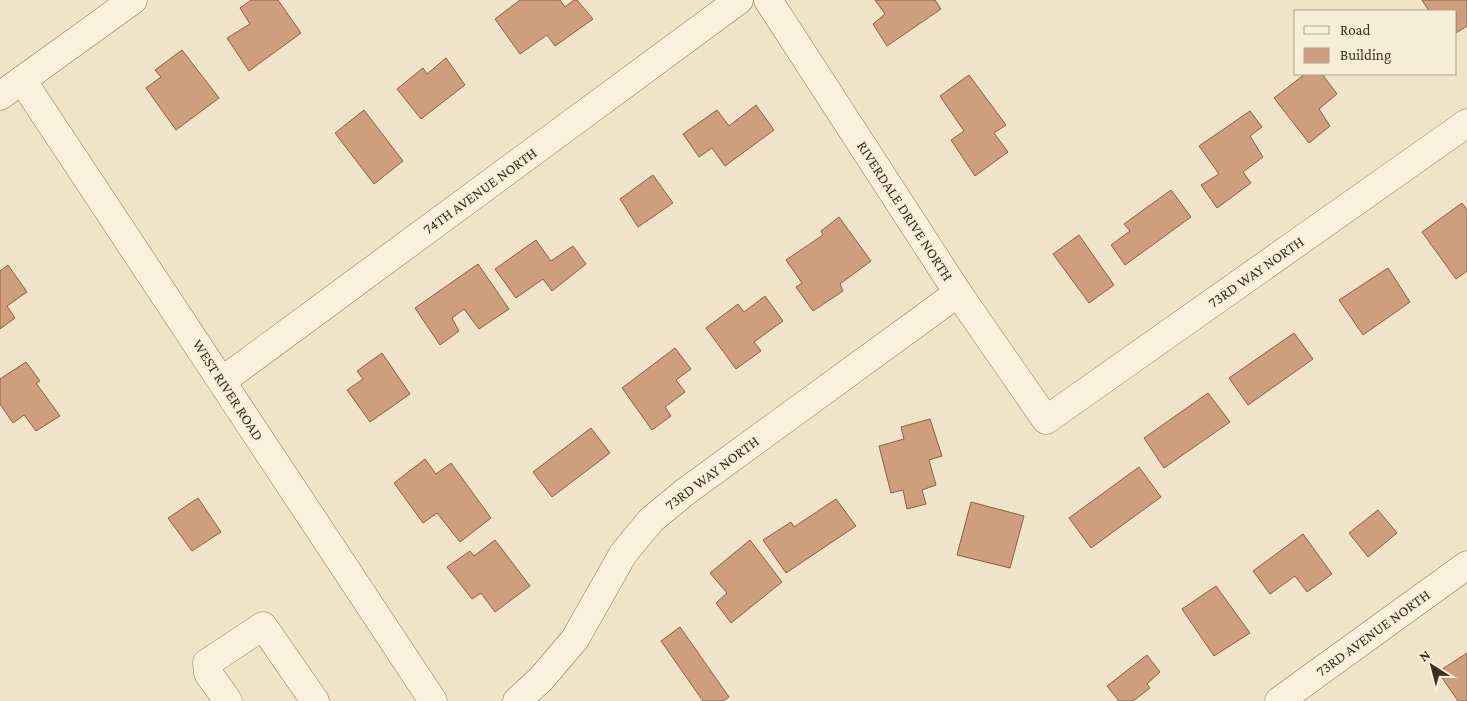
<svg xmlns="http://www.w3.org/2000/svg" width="1467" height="701" font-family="'Crimson Pro',serif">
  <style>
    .building { fill: #cf9f7d; stroke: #8d5f41 }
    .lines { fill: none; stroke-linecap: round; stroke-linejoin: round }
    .minor-casing { stroke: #8d765c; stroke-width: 29 }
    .minor { stroke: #faf1dc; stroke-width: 28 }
    .labels { text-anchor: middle; stroke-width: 4; stroke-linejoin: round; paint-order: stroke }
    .street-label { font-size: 15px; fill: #3d2e20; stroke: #f7eed8 }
  </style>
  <rect width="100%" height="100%" fill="#f0e4c8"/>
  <g class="building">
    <polygon points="251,0 278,0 301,33 249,71 227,38 250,24 240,8"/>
    <polygon points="520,0 560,0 565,7 574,0 577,0 593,19 555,46 547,35 520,54 495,19"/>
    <polygon points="875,0 935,0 941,9 887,46 873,24 885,14"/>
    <polygon points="1422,0 1467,0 1467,26 1456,33 1456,11 1429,11"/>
    <polygon points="182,50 219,98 176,130 146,88 161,77 155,70"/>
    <polygon points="446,58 465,85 421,119 397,89 423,68 427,74"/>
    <polygon points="1305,74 1322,74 1337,94 1319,109 1330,126 1309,143 1274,98"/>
    <polygon points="969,75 1006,125 994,133 1008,152 975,176 951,140 964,131 940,96"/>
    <polygon points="756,105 774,130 725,166 712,148 699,157 683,134 717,110 729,126"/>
    <polygon points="364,110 403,161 374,184 335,133"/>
    <polygon points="1250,111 1262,127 1250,136 1263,157 1243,172 1251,183 1217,208 1201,185 1219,174 1199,146"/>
    <polygon points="653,175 673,203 638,227 620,199"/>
    <polygon points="1171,190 1191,217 1125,265 1111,245 1130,231 1124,224"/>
    <polygon points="1462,203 1467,210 1467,271 1456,279 1422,232"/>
    <polygon points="839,217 871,261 840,284 843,291 813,311 796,287 802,283 786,260 823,235 821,231"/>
    <polygon points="1079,235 1114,285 1089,303 1053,254"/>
    <polygon points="536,240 551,261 573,246 586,264 552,291 543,279 516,298 495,269"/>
    <polygon points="478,264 509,309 479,329 464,309 452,318 459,331 440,345 415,308"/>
    <polygon points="8,265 27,292 7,306 15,318 0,329 0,271"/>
    <polygon points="1388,268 1410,302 1363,335 1339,300"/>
    <polygon points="765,296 783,321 754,342 761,351 736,369 706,328 738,304 744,312"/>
    <polygon points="1294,333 1313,359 1248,405 1229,378"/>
    <polygon points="675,348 691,369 676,380 685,392 665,407 671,416 652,430 622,388"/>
    <polygon points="382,353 410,394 370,422 347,390 363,379 357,371"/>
    <polygon points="26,362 40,381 36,383 60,416 36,431 24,415 13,423 0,404 0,379"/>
    <polygon points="1208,393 1230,422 1164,468 1144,438"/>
    <polygon points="930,419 942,456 929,460 936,485 922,490 926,504 907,509 903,490 891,493 879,446 904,439 901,427"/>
    <polygon points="591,428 610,453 552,497 533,472"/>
    <polygon points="425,459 436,474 451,463 491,518 460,542 437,513 423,523 394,483"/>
    <polygon points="1139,467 1161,497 1091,548 1069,518"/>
    <polygon points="198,498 221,532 192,551 168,518"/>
    <polygon points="836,499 856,526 786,573 763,540 791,522 794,527"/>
    <polygon points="971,502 1024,516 1010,568 957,555"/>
    <polygon points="1378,510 1397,533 1368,557 1349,533"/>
    <polygon points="1303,534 1332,574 1307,592 1295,576 1270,594 1253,571"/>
    <polygon points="495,540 530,586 495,612 481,593 472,599 447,567 470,551 474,556"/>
    <polygon points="750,540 782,582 731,623 716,603 727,593 710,573"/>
    <polygon points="1216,586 1250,633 1214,656 1182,609"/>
    <polygon points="680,627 729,697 723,701 703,701 661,641"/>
    <polygon points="1467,653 1467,701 1458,701 1438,672"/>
    <polygon points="1147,655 1160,672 1147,684 1150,688 1133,701 1119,701 1107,686"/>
  </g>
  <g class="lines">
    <g class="minor-casing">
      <g id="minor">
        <polyline points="768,0 958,293 1046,420 1467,123"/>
        <polyline points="22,80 433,701"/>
        <polyline points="0,96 133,0"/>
        <polyline points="222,381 739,0"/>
        <polyline points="228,701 208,673 207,663 263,626 315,701"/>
        <polyline points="517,701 541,679 575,639 623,554 651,520 685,492 958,293"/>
        <polyline points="1279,701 1467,565"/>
      </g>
    </g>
    <use href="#minor" class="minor"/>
  </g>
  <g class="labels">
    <g class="street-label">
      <text transform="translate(480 191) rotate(-36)" y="5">74TH AVENUE NORTH</text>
      <text transform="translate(905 211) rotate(57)" y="5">RIVERDALE DRIVE NORTH</text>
      <text transform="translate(1256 272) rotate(-35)" y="5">73RD WAY NORTH</text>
      <text transform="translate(228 390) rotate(57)" y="5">WEST RIVER ROAD</text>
      <text transform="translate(712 473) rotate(-37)" y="5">73RD WAY NORTH</text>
      <text transform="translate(1373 633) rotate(-36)" y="5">73RD AVENUE NORTH</text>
    </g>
  </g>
  <rect x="1294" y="10" width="162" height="65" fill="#f7eed8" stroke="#ada18e"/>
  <rect x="1304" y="26" width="25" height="8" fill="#faf1dc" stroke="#ada18e"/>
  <text x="1340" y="35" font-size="15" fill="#3d2e20">Road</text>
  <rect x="1304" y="48" width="25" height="15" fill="#cf9f7d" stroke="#ada18e"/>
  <text x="1340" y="60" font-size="15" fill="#3d2e20">Building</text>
  <g transform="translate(1432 666) rotate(324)" stroke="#f7eed8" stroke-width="4" paint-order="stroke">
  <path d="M0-4L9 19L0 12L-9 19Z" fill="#3d2e20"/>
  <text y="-8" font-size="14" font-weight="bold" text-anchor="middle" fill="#3d2e20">N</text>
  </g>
</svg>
